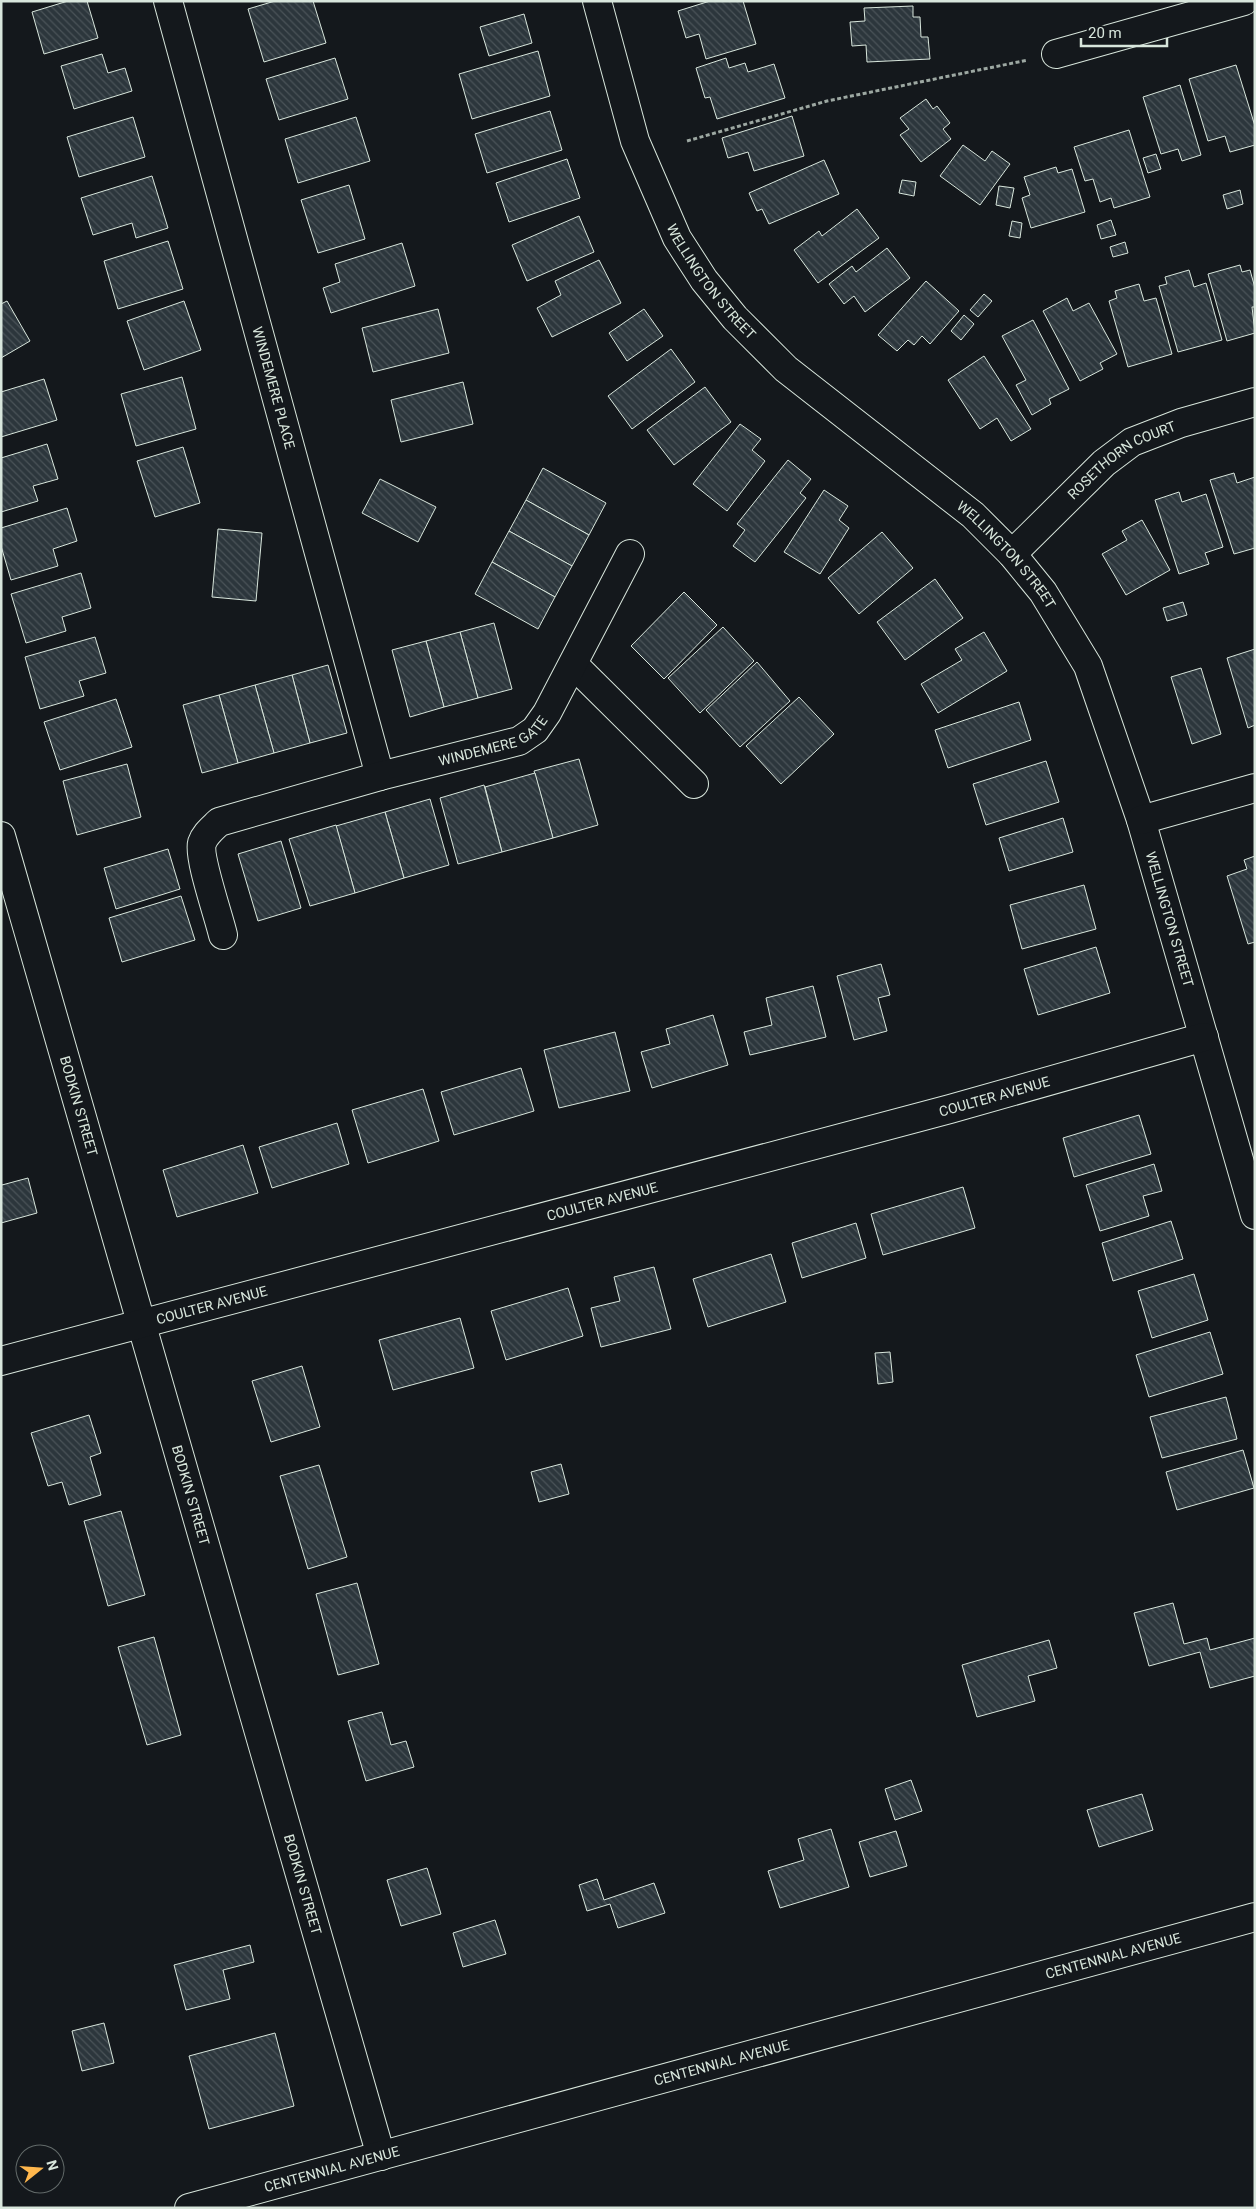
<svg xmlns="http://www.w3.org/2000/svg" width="1256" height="2209" font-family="Roboto,sans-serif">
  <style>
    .building { fill: url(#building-back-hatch); stroke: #d8e6dc }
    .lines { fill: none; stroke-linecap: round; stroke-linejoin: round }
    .minor-casing { stroke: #d8e6dc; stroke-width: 30 }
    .major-casing { stroke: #d8e6dc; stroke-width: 30 }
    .path { stroke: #9da8a2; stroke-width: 3; stroke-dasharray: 4 2.5; stroke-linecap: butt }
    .minor { stroke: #14181c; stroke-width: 28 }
    .major { stroke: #14181c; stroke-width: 28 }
    .labels { text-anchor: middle; stroke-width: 4; stroke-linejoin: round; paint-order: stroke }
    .street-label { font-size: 14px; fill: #d8e6dc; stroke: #14181c }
  </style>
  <defs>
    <pattern id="building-back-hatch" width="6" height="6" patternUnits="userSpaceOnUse" patternTransform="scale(1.25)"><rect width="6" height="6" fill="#2c363c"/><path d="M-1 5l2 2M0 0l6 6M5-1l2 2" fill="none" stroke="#4a5358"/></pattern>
  </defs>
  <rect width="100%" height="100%" fill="#14181c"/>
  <g class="building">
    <polygon points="68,1 87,1 98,38 44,54 32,12"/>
    <polygon points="275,1 313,1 326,43 264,62 248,9"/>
    <polygon points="710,1 743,1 756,44 706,59 699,34 686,38 678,11"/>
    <polygon points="913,6 913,17 920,17 921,37 928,37 930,59 867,62 866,45 852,46 850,22 865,21 864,8"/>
    <polygon points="524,14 532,43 489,56 480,27"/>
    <polygon points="538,51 550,96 472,119 459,74"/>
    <polygon points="102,54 108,73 125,68 132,91 74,109 61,66"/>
    <polygon points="335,58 348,99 279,120 266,79"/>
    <polygon points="726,58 729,68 745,63 748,72 774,64 785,98 717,119 710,97 705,98 696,68"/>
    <polygon points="1236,65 1255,126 1255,145 1230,152 1225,136 1208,141 1189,79"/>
    <polygon points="1180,85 1201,155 1182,161 1178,149 1161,154 1143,97"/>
    <polygon points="926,99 933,109 937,106 950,123 943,129 951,139 921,162 900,135 909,129 900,118"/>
    <polygon points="550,111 562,150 487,173 475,134"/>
    <polygon points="792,116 804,156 754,171 748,152 728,158 722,138"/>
    <polygon points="133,117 145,157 79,177 67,137"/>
    <polygon points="356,117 370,161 298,183 285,139"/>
    <polygon points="1129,130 1150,197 1114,208 1111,198 1100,202 1093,179 1085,181 1074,147"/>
    <polygon points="963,145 985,161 992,151 1010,164 980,205 940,176"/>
    <polygon points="1156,154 1161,169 1148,173 1143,158"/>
    <polygon points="567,159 580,198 509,222 496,183"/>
    <polygon points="824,160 839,194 769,224 762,209 757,211 749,193"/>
    <polygon points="1056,167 1058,173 1072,169 1085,212 1031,228 1022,198 1030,195 1024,177"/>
    <polygon points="152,176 168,228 136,238 132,223 93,235 81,198"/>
    <polygon points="902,180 916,182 914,196 899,193"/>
    <polygon points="349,185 365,239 318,253 301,200"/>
    <polygon points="999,186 1014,188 1010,208 996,205"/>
    <polygon points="1240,190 1243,204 1227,209 1223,195"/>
    <polygon points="857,209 879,238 818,283 794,250 819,231 822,236"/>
    <polygon points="579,216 594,252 527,281 512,245"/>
    <polygon points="1111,220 1116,235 1101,239 1097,225"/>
    <polygon points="1012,221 1022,223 1020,238 1009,236"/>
    <polygon points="168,241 183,289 118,309 104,261"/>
    <polygon points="1125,242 1128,253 1113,257 1110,247"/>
    <polygon points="402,243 415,286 331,313 323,288 340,282 335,264"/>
    <polygon points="887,248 910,278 865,312 854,296 844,304 829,284 852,266 856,272"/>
    <polygon points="599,260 621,303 552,337 537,308 561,295 555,281"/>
    <polygon points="1240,265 1242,272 1250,270 1255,288 1255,307 1252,307 1255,333 1227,341 1208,274"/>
    <polygon points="1189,270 1194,287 1206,283 1222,340 1178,352 1159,286 1167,284 1165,277"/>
    <polygon points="926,281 959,311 930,344 922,336 914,345 908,340 897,351 878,335"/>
    <polygon points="1139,284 1144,301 1156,298 1172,354 1128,367 1109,301 1117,298 1115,291"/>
    <polygon points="984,294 992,301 978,317 970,310"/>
    <polygon points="1067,298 1073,311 1089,303 1117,354 1100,363 1103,369 1080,381 1043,311"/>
    <polygon points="7,301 30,341 1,358 1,304"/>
    <polygon points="184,301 201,350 144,370 127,321"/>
    <polygon points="438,309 449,353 373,372 362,328"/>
    <polygon points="644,309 663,336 627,361 609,333"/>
    <polygon points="964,315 974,324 961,340 951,331"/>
    <polygon points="1033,320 1069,389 1049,399 1051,404 1032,415 1016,385 1026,380 1002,336"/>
    <polygon points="671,349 695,382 632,429 608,396"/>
    <polygon points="984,356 1031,429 1011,441 997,418 980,429 948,380"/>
    <polygon points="182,377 196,429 136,446 121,394"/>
    <polygon points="44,379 57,420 1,437 1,392"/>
    <polygon points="463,382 473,424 401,442 391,400"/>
    <polygon points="705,387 731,422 674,465 647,430"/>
    <polygon points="740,424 761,439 752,450 765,461 727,511 693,484"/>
    <polygon points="47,444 58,479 33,486 38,501 1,512 1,458"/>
    <polygon points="183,447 200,503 155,517 137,461"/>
    <polygon points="788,460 811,479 800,493 806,498 755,562 733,546 745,530 737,524"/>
    <polygon points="543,468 606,503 589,535 526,500"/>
    <polygon points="1234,473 1237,483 1255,477 1255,548 1234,554 1210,480"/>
    <polygon points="380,479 436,507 418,542 362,513"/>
    <polygon points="824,490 848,506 839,520 849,528 820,574 784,552"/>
    <polygon points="1179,492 1182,502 1206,494 1223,547 1205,553 1209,564 1179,574 1155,500"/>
    <polygon points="526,500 589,535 572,566 509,531"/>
    <polygon points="67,508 77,541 53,549 58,566 11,580 1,546 1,528"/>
    <polygon points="1142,520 1170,570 1126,595 1102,554 1127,540 1122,531"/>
    <polygon points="218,529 262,533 256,601 212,597"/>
    <polygon points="509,531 572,566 555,597 492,562"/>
    <polygon points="882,532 913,568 859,614 828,578"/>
    <polygon points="492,562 555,597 538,629 475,594"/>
    <polygon points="81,573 91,608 62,617 66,631 26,643 11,594"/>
    <polygon points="935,579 963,618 905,660 877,622"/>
    <polygon points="684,592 717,625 664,679 631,646"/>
    <polygon points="1183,602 1187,615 1167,621 1163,608"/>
    <polygon points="494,623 512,689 478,698 460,632"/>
    <polygon points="723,627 754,661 700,713 668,678"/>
    <polygon points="460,632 478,698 444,707 426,641"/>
    <polygon points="984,632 1007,671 938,713 921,684 962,660 955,649"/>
    <polygon points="95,637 106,673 79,681 84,696 40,709 25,657"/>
    <polygon points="426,641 444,707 410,717 392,650"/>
    <polygon points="1255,649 1255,725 1248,728 1227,658"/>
    <polygon points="757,662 790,701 740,747 706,710"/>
    <polygon points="328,665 347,733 310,743 292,675"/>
    <polygon points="1201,668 1221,734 1192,744 1171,677"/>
    <polygon points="292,675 310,743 274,753 255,685"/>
    <polygon points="255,685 274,753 238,763 219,695"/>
    <polygon points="219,695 238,763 202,773 183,705"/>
    <polygon points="799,697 834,734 781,784 746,746"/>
    <polygon points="116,699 132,747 60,770 44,722"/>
    <polygon points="1019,702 1031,740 948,768 935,730"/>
    <polygon points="579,759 598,825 553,838 534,771"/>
    <polygon points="1046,761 1059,802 986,825 973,784"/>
    <polygon points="127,764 141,817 77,835 63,781"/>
    <polygon points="535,773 553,838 502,852 485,787"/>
    <polygon points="484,785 502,852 458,864 440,798"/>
    <polygon points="430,799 449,865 404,878 385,812"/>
    <polygon points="385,812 404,878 355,893 336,826"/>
    <polygon points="1063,818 1073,852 1009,871 999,838"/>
    <polygon points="336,825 355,893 310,906 289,839"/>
    <polygon points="281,841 301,908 258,921 238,854"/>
    <polygon points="168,849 180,889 116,909 104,868"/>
    <polygon points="1255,856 1255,942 1248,944 1227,876 1247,869 1244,860"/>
    <polygon points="1084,885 1096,929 1022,949 1010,905"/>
    <polygon points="181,896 195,940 122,962 109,918"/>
    <polygon points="1096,947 1110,993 1038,1015 1024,969"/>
    <polygon points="881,964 890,995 878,998 887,1031 854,1040 837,976"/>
    <polygon points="813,986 826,1037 750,1055 744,1032 772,1025 766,998"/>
    <polygon points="713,1015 728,1065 652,1088 641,1052 670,1044 666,1029"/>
    <polygon points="615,1032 630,1091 559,1108 544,1050"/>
    <polygon points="521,1068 534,1111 454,1135 441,1092"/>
    <polygon points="423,1089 439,1141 368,1163 352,1110"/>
    <polygon points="1139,1115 1151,1154 1074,1177 1063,1138"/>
    <polygon points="337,1123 349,1164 272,1188 259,1147"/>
    <polygon points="243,1145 258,1193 177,1217 163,1170"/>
    <polygon points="1154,1164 1162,1191 1143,1196 1149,1216 1100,1231 1086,1185"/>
    <polygon points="28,1178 37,1213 1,1223 1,1182 2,1185"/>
    <polygon points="963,1187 975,1228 883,1255 871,1214"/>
    <polygon points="1171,1221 1183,1259 1113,1281 1102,1243"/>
    <polygon points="856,1223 866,1258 802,1278 792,1243"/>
    <polygon points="771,1254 786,1302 708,1327 693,1279"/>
    <polygon points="654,1267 671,1329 601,1347 591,1308 620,1301 614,1277"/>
    <polygon points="1194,1274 1208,1320 1152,1338 1138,1291"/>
    <polygon points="568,1288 583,1336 506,1360 491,1311"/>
    <polygon points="460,1318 474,1368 393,1390 379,1340"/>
    <polygon points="1210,1332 1223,1374 1149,1397 1136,1355"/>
    <polygon points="890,1352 893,1382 878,1384 875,1353"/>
    <polygon points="302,1366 320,1427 271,1442 252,1381"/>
    <polygon points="1226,1397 1237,1439 1162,1458 1150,1417"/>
    <polygon points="89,1415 101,1453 90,1457 101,1495 69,1505 62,1482 48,1486 31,1433"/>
    <polygon points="1243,1450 1254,1488 1177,1510 1166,1472"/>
    <polygon points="561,1464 569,1494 539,1502 531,1472"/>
    <polygon points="319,1465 347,1557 308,1569 280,1476"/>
    <polygon points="121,1511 145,1595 108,1606 84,1521"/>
    <polygon points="357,1583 379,1664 338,1675 316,1594"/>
    <polygon points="1173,1603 1184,1644 1207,1638 1210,1650 1255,1638 1255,1676 1210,1688 1200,1652 1149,1666 1134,1613"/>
    <polygon points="154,1637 181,1735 147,1745 118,1647"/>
    <polygon points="1049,1640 1057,1668 1028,1676 1035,1701 977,1717 962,1665"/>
    <polygon points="382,1712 391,1745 406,1741 414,1767 366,1781 348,1721"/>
    <polygon points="911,1780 922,1811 895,1820 885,1789"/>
    <polygon points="1142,1794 1153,1830 1099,1847 1087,1810"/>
    <polygon points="831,1829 849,1887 780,1908 768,1871 804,1860 798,1839"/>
    <polygon points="896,1831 907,1866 870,1877 859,1842"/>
    <polygon points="427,1868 441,1914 401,1926 387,1880"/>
    <polygon points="597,1879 604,1900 654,1883 665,1913 618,1928 610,1904 587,1911 579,1885"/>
    <polygon points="495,1920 506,1954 463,1967 453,1933"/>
    <polygon points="250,1945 254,1962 223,1970 230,1999 186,2010 174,1965"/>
    <polygon points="104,2023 114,2063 82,2071 72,2031"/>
    <polygon points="275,2033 294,2106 209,2129 189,2056"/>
  </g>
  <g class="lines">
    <g class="minor-casing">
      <g id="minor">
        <path id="s1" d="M 168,1 L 380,776"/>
        <path id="s2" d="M 597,1 L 635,141 L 677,238 L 704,280 L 735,318 L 786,369 L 973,515 L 1012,554 L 1043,592 L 1088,666 L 1141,820 L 1255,1215"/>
        <polyline points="1056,54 1244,1"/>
        <path id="s3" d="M 1012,554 L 1104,463 L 1132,442 L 1181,423 L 1255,402"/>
        <polyline points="574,665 694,784"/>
        <polyline points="1141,820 1255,788"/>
        <path id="s4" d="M 1,836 L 381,2156"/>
        <path id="s5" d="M 223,935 C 219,917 198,857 202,843 C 205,834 212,829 219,822 L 380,776 L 519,741 L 535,730 L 547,713 L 630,554"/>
        <path id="s6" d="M 1,1361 L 950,1109 L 1204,1037"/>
      </g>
    </g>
    <g class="major-casing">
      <g id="major">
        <path id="s7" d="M 189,2208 L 1255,1917"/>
      </g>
    </g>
    <polyline class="path" points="687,141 827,101 1028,60"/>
    <use href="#minor" class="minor"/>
    <use href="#major" class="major"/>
  </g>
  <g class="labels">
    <g class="street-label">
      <text dy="5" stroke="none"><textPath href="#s2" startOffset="306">WELLINGTON STREET</textPath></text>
      <text dy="5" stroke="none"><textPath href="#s1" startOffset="401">WINDEMERE PLACE</textPath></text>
      <text dy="5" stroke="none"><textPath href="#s3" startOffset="146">ROSETHORN COURT</textPath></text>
      <text dy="5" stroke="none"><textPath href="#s2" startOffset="711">WELLINGTON STREET</textPath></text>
      <text dy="5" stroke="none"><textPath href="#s5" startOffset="409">WINDEMERE GATE</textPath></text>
      <text dy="5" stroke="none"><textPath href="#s2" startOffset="1116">WELLINGTON STREET</textPath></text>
      <text dy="5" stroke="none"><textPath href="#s6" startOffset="1028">COULTER AVENUE</textPath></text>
      <text dy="5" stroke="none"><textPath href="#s4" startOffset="281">BODKIN STREET</textPath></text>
      <text dy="5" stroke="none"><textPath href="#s6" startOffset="622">COULTER AVENUE</textPath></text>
      <text dy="5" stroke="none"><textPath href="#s6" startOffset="218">COULTER AVENUE</textPath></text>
      <text dy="5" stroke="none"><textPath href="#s4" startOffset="686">BODKIN STREET</textPath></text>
      <text dy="5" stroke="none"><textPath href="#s4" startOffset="1091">BODKIN STREET</textPath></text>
      <text dy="5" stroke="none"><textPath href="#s7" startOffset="958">CENTENNIAL AVENUE</textPath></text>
      <text dy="5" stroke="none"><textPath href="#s7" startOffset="552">CENTENNIAL AVENUE</textPath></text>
      <text dy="5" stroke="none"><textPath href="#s7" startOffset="148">CENTENNIAL AVENUE</textPath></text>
    </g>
  </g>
  <rect width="1256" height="2209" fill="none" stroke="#d8e6dc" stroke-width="5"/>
  <g transform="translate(40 2169) rotate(73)"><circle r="24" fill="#14181c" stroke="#626a69"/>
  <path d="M0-4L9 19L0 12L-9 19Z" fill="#ffb74d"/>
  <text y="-8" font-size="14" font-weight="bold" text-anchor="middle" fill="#d8e6dc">N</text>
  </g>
  <path d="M1081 38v8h86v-8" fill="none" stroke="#d8e6dc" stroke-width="2.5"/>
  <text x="1088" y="38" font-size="15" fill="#d8e6dc" stroke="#14181c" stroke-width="4" paint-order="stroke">20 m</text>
</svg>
